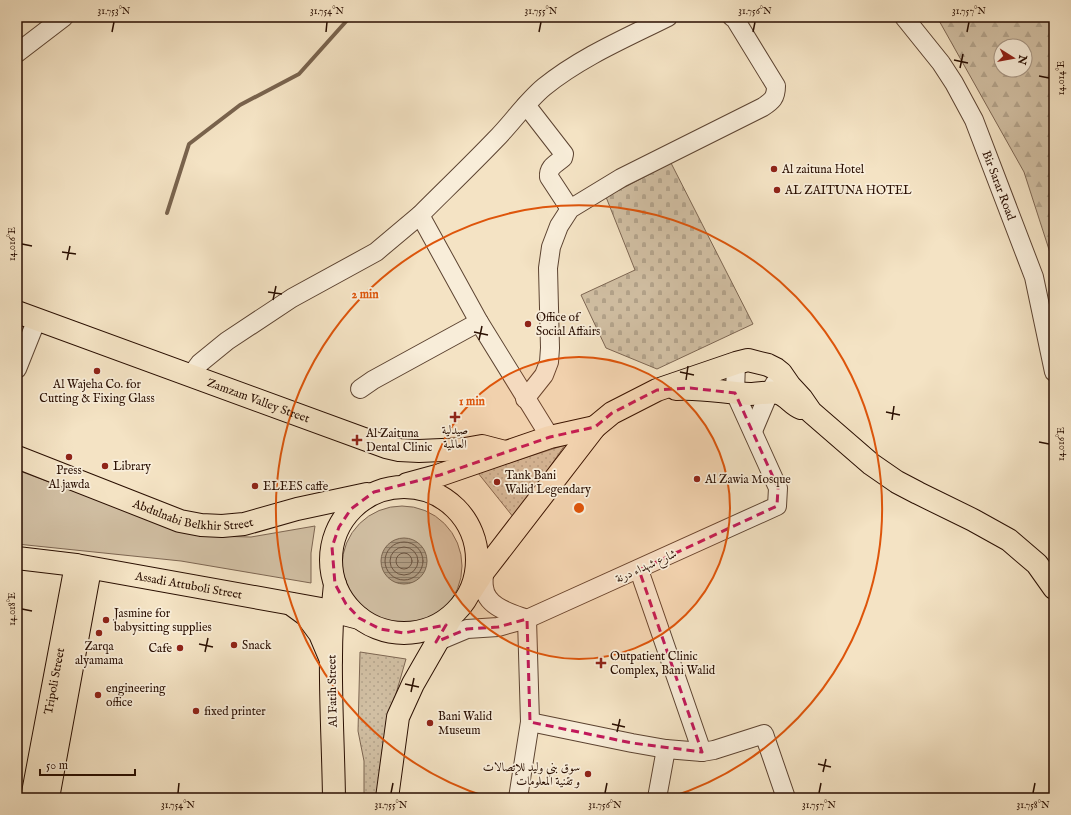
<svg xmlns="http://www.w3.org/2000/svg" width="1071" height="815" font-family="'IM FELL English',Amiri,serif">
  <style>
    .grass { fill: url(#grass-dots); stroke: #7d6652 }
    .forest { fill: url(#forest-firs); stroke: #7d6652; fill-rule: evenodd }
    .cemetery { fill: url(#cemetery-stones); stroke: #7d6652 }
    .green { fill: #d1bfa3; stroke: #7d6652 }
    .water { fill: url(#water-rules); stroke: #79634d }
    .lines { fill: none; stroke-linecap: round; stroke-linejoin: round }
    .shore { stroke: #6c5440; stroke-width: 1 }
    .stream { stroke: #79634d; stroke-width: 4 }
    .minor-casing { stroke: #5c4331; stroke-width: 20 }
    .major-casing { stroke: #290e00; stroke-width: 24 }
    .highway-casing { stroke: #290e00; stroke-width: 24 }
    .minor { stroke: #f8edd9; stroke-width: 18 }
    .major { stroke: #f4e3c4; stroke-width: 22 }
    .highway { stroke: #f4e3c4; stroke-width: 22 }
    .marked { fill: none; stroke: #c2185b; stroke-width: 3; stroke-dasharray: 8 5; stroke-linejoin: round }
    .ticks { fill: none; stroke: #290e00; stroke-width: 1.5 }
    .ring { fill: none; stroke: #de550b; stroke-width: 2 }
    .poi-dot { fill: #8f2418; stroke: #f8edd9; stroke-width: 1.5 }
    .labels { text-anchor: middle; stroke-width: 3.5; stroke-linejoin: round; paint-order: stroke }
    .poi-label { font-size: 12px; fill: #290e00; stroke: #f8edd9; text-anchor: start }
    .street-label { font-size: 12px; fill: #290e00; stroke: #f8edd9 }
    .centre { fill: #de550b; stroke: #f8edd9; stroke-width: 2 }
    .ring-label { font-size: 12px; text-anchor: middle; font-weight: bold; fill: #de550b; stroke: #f8edd9; stroke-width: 3.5; stroke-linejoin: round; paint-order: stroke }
    .neatline { fill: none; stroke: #290e00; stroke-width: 1.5 }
    .ticks-label { font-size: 10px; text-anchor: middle; fill: #290e00 }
  </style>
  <defs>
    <pattern id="grass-dots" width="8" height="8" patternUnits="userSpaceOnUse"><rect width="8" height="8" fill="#d1bfa3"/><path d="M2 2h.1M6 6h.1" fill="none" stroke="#b3a38b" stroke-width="1.8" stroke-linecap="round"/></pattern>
    <pattern id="forest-firs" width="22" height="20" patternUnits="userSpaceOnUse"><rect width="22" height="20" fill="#d1bfa3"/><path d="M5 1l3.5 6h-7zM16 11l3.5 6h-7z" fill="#b3a38b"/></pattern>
    <pattern id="cemetery-stones" width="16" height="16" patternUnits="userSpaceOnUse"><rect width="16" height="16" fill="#d1bfa3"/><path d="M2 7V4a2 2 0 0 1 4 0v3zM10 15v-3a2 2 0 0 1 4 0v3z" fill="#b3a38b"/></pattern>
    <pattern id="water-rules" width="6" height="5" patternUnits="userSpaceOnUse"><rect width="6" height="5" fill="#af9b81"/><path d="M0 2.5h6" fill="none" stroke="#8e7d67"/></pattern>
  </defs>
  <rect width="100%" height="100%" fill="#f4e3c4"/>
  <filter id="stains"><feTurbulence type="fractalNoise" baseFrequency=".005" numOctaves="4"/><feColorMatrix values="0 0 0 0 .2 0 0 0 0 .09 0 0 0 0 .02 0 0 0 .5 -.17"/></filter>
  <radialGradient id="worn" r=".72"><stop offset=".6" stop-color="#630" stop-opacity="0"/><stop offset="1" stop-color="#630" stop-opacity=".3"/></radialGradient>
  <g class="grass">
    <polygon points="565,445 514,518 478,473"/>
    <polygon points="360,652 406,659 389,718 379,798 364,798 364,761 358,731"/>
  </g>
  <path class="forest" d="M 937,17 L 1054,17 L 1054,265 L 1024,172 ZM 1001,46 L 1025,46 L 1025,70 L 1001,70 Z"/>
  <polygon class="cemetery" points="671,163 753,324 657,369 606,348 581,295 635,270 606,197"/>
  <g class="green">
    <polygon points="17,470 140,516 210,536 251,537 315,526 311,553 311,583 181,561 17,544"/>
    <circle cx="402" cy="566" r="60"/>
  </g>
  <circle class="water" cx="404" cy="561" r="23"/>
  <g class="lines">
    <g class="shore">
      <circle cx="404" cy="561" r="19"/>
      <circle cx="404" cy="561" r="14"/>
      <circle cx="404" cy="561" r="8"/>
    </g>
    <polyline class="stream" points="167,213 189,144 240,105 299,74 350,17"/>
    <g class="minor-casing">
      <g id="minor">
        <path id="s1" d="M 904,17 L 941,63 L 954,83 L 974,120 L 1034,277 L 1054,372"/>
        <polyline points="17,53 64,17"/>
        <path d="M 526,105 L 564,154 L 563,158 C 556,164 548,167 549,177 L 570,209"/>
        <path d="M 420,215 C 445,190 470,166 495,140 C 512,123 526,102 544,87 C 581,57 626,38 668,17"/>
        <polyline points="17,369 37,319"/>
        <polyline points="191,375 200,363 227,341 292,298 376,252 420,215 479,322 550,437"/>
        <polyline points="360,389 373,380 479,322"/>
        <path d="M 525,399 L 544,375 L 549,362 L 550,348 L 548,268 L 551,247 L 559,226 L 570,209 L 621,178 L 763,107 C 772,101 776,98 776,86 L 735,19 L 732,17"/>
        <polyline points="753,431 769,393 775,383"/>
        <polyline points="639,570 702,752"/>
        <path d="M 484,571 C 484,576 483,582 484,587 C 486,607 511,613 527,619"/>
        <polyline points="436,642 467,629 498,627 527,619 777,506 778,488 735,393 736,363"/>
        <polyline points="530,722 632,743 666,749 702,752 714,750 764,734 786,798"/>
        <polyline points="518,798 530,722 527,619"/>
        <polyline points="657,798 666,749"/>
      </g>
    </g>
    <g class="major-casing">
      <g id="major">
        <path id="s2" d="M 17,312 L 386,447 L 399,450 L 419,451 L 465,449 L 482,446 L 505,452"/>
        <path id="s3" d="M 32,798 L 76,565"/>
        <polyline points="48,798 90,569"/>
        <path d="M 334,798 C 333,727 327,655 335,584"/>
        <polyline points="387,798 398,717 413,684 452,616"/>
      </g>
    </g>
    <g class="highway-casing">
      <g id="highway">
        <path d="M 676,389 C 701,387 726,393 750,394 C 759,394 769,391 778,393 C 787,395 792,405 801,408"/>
        <path id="s4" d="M 17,457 L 180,521 L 201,525 L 222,526 L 244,524 L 297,509 L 367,494"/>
        <polyline points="407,484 440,475 550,437 595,427"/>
        <circle cx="404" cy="560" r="73"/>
        <path id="s5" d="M 17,558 L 76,565 L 332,611 L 359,618"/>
        <polyline points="471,591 484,571 595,427 612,413 657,390 736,363 748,360 768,365 776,369 781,373 790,386 802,399 811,412 871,464 897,482 918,493 973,520 1009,540 1037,564 1054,588"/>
        <polyline points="291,604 306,615 320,634 331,660"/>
      </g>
    </g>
    <use href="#minor" class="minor"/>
    <use href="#major" class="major"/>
    <use href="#highway" class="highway"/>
  </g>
  <path class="marked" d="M 690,388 L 735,393 L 778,488 L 777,506 L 639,570 L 702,752 L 632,743 L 530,722 L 527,619 L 498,627 L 467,629 L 436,642 L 446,625 L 404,633 L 380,629 L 359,618 L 346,604 L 335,584 L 332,547 L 339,527 L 351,509 L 374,492 L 440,475 L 550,437 L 595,427 L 612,413 L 657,390 Z"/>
  <path class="ticks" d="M 112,32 L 114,22M 326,32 L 327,22M 539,32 L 541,22M 753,32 L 755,22M 967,32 L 969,22M 954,60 L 968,63M 960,68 L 963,54M 1039,76 L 1049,78M 22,244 L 32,246M 62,252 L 76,254M 67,260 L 70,246M 268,292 L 282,294M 273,300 L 276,286M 474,332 L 488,335M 479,340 L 482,326M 680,372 L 694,375M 686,380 L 688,366M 886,412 L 900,415M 892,420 L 894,406M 1039,442 L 1049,444M 22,609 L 32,611M 199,644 L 213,647M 205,652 L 208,638M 405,684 L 419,687M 411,692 L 414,678M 612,724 L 625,727M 617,732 L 620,719M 818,764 L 831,767M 823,772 L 826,759M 178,793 L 179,783M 391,793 L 393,783M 605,793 L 607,783M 819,793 L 821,783M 1033,793 L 1035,783"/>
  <circle cx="579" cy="508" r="151" fill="#de550b" fill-opacity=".12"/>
  <g class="ring">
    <circle cx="579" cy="508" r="151"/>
    <path d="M490 798A303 303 0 1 1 668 798"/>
  </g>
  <g class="poi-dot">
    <circle cx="774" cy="169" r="4"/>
    <circle cx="777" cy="190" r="4"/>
    <circle cx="528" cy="324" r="4"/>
    <circle cx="97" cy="371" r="4"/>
    <path d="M453 411h4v4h4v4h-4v4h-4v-4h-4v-4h4z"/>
    <path d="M355 434h4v4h4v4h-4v4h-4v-4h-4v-4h4z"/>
    <circle cx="69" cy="457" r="4"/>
    <circle cx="105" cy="466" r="4"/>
    <circle cx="697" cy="479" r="4"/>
    <circle cx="497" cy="482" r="4"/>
    <circle cx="255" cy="486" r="4"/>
    <circle cx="106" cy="620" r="4"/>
    <circle cx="99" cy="633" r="4"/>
    <circle cx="234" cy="645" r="4"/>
    <circle cx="180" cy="648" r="4"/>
    <path d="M599 657h4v4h4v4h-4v4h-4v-4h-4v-4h4z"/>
    <circle cx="98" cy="695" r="4"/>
    <circle cx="196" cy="711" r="4"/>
    <circle cx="430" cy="723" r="4"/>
    <circle cx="588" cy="774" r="4"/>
  </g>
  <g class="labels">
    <g class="poi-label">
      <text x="782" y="173">Al zaituna Hotel</text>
      <text x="785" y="194">AL ZAITUNA HOTEL</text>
      <text x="536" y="321">Office of<tspan x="536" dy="14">Social Affairs</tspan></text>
      <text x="97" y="388" text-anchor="middle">Al Wajeha Co. for<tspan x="97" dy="14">Cutting &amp; Fixing Glass</tspan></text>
      <text x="455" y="434" text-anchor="middle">صيدلية<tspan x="455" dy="14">العالمية</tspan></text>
      <text x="366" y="437">Al Zaituna<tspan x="366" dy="14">Dental Clinic</tspan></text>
      <text x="113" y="470">Library</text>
      <text x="69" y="474" text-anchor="middle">Press<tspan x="69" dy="14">Al jawda</tspan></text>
      <text x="505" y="479">Tank Bani<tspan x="505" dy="14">Walid Legendary</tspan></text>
      <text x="705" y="483">Al Zawia Mosque</text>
      <text x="263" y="490">ELEES caffe</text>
      <text x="114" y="617">Jasmine for<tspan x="114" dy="14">babysitting supplies</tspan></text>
      <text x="242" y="649">Snack</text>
      <text x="99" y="650" text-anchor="middle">Zarqa<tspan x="99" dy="14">alyamama</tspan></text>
      <text x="172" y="652" text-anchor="end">Cafe</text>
      <text x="610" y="660">Outpatient Clinic<tspan x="610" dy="14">Complex, Bani Walid</tspan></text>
      <text x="106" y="692">engineering<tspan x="106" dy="14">office</tspan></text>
      <text x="204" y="715">fixed printer</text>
      <text x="438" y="720">Bani Walid<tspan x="438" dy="14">Museum</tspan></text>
      <text x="580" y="771" text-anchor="end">سوق بني وليد للإتصالات<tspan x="580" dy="14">و تقنية المعلومات</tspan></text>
    </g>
    <g class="street-label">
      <text dy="4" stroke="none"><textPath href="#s1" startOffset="195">Bir Sarar Road</textPath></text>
      <text dy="4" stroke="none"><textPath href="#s2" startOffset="257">Zamzam Valley Street</textPath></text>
      <text dy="4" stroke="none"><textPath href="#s4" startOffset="187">Abdulnabi Belkhir Street</textPath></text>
      <text transform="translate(646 566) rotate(-24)" y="4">شارع شهداء درنة</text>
      <text dy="4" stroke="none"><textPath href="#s5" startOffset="174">Assadi Attuboli Street</textPath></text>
      <text dy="4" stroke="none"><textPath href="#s3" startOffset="119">Tripoli Street</textPath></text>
      <text transform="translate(332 691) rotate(-91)" y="4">Al Fatih Street</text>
    </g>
  </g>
  <circle cx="579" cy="508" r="6" class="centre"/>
  <g class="ring-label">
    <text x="365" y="298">2 min</text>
    <text x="472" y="405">1 min</text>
  </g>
  <rect width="1071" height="815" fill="none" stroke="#f4e3c4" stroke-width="44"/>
  <g transform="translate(1013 58) rotate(101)"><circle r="19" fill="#f8edd9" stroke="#a59482"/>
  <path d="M0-3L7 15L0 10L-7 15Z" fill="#8f2418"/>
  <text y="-6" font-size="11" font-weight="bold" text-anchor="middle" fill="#290e00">N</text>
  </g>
  <path d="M40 769v6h95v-6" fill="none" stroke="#290e00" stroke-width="2"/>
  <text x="46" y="769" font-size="12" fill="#290e00" stroke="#f8edd9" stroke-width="3" paint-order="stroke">50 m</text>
  <rect x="22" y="22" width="1027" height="771" class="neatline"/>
  <g class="ticks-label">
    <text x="114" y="14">31.753°N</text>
    <text x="327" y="14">31.754°N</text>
    <text x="541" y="14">31.755°N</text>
    <text x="755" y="14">31.756°N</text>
    <text x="969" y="14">31.757°N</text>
    <text transform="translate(1060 78) rotate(-90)" y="4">14.014°E</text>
    <text transform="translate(11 244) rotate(-90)" y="4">14.016°E</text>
    <text transform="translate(1060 444) rotate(-90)" y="4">14.016°E</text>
    <text transform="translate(11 609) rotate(-90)" y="4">14.018°E</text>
    <text x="178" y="808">31.754°N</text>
    <text x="391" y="808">31.755°N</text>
    <text x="605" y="808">31.756°N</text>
    <text x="819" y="808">31.757°N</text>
    <text x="1033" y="808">31.758°N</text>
  </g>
  <rect width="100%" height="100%" filter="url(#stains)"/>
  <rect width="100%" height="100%" fill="url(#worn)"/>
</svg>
